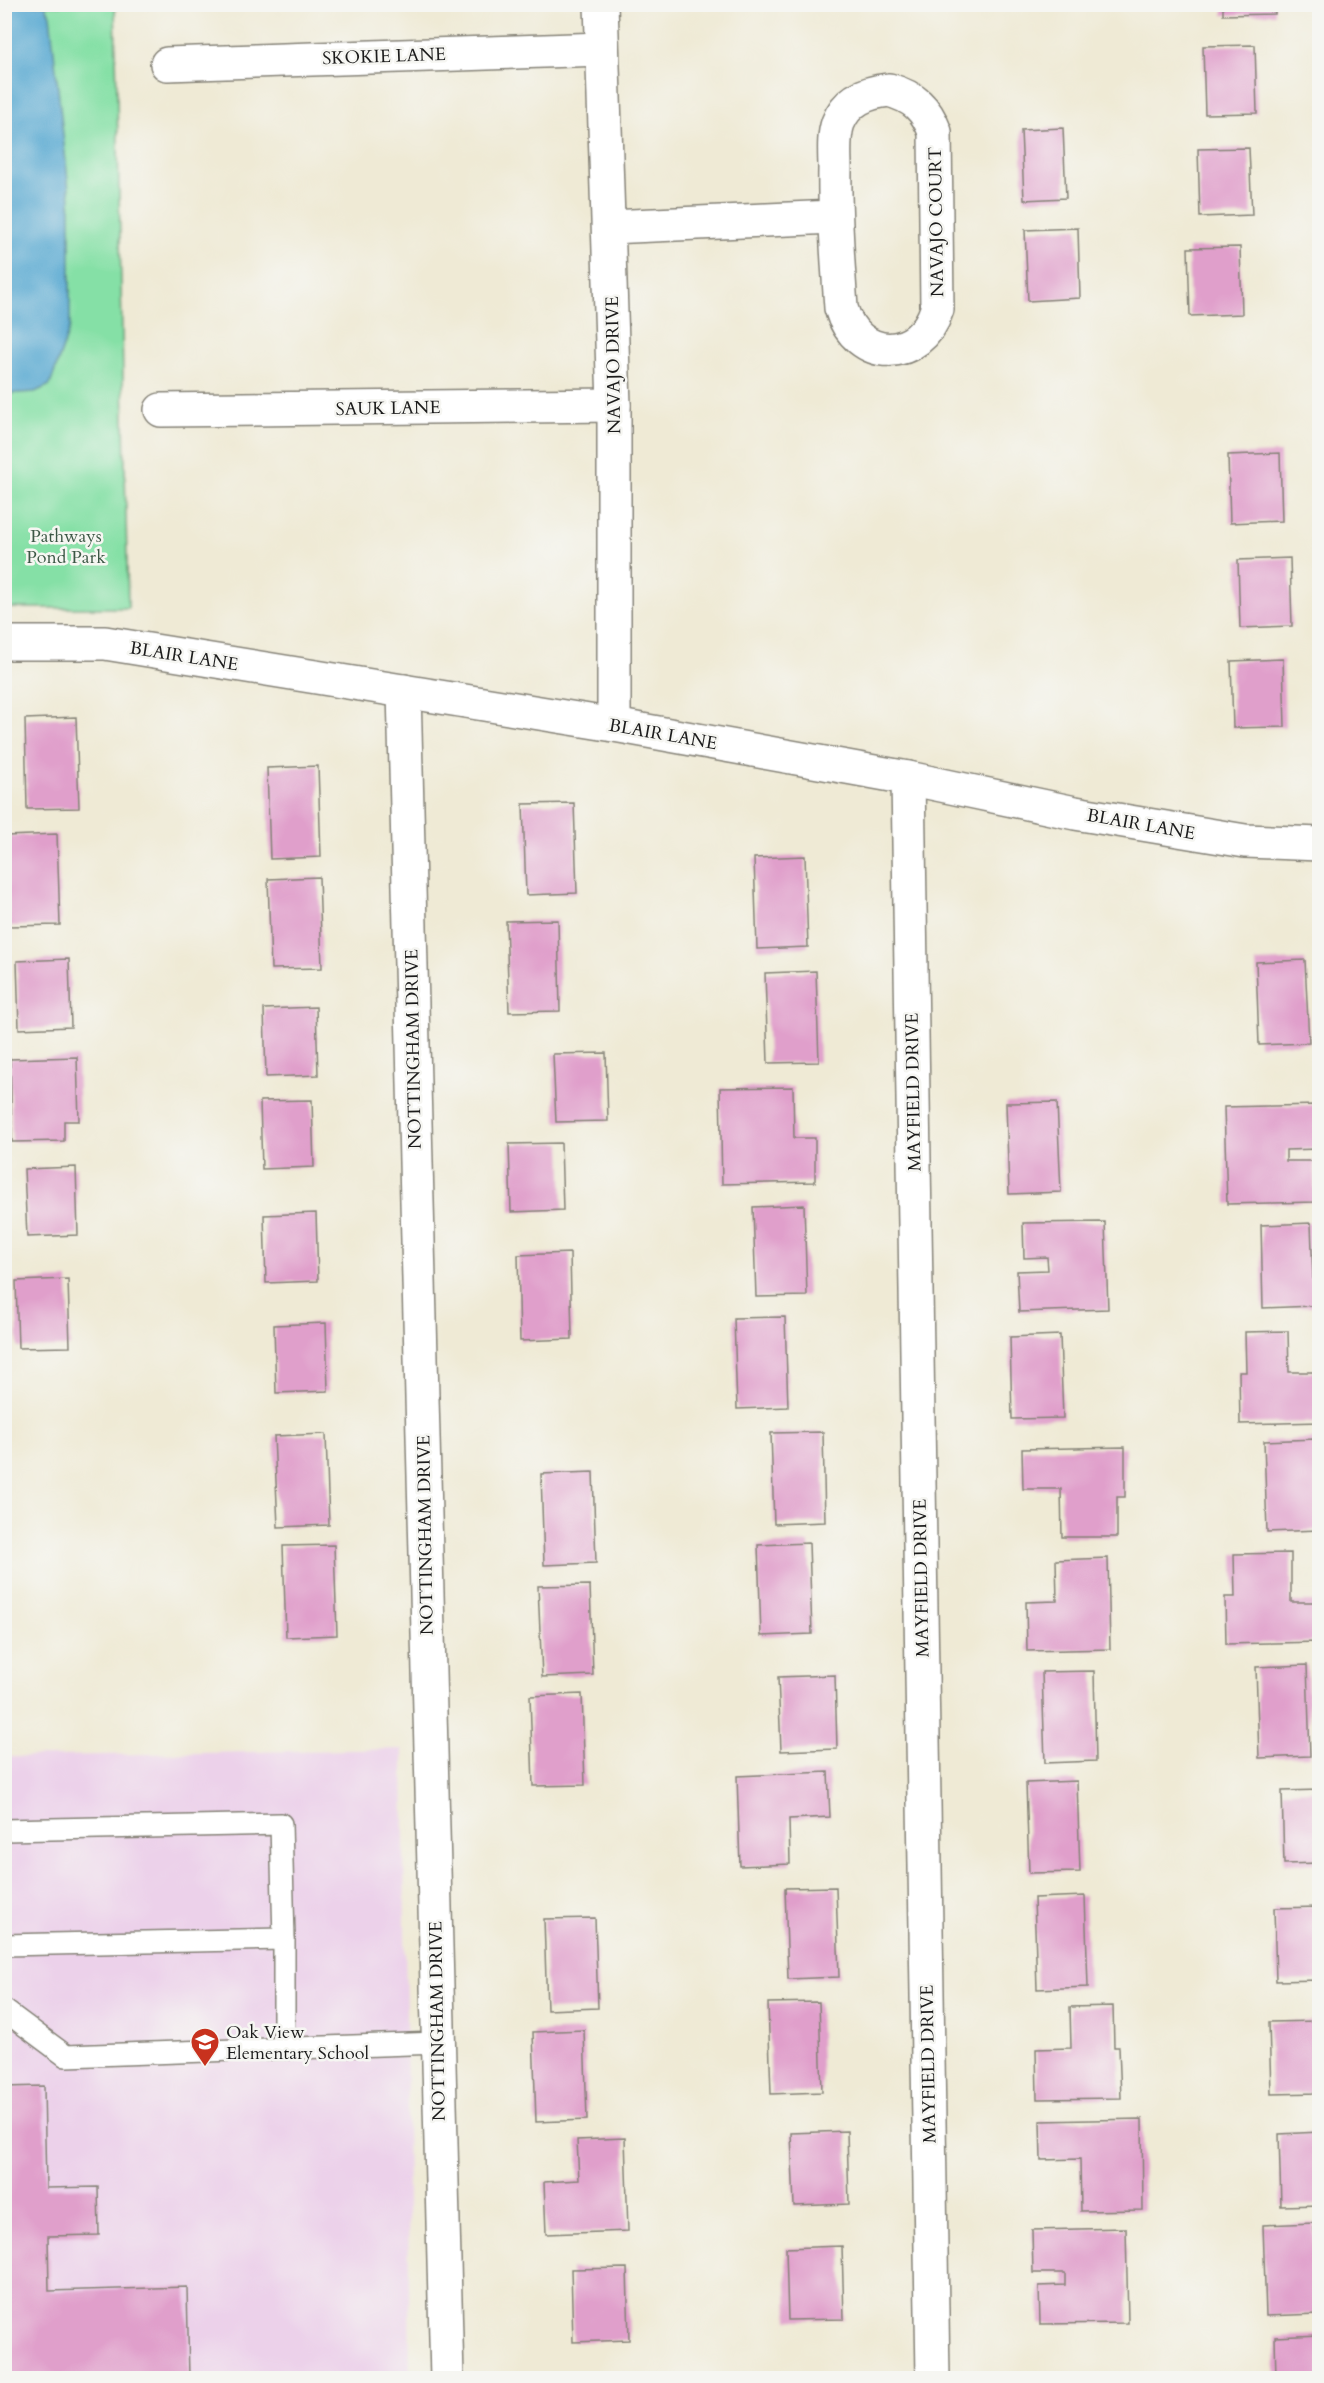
<svg xmlns="http://www.w3.org/2000/svg" width="1324" height="2383" font-family="Cardo,serif">
  <style>
    .built { fill: #ecd1ea }
    .green { fill: #85e0a6; stroke: #507e61; stroke-width: 1.5 }
    .water { fill: #56a8d1; stroke: #396276; stroke-width: 1.5 }
    .building { fill: #e09fcb }
    .lines { fill: none; stroke-linecap: round; stroke-linejoin: round }
    .lane-casing { stroke: #868378; stroke-width: 24 }
    .street-casing { stroke: #868378; stroke-width: 36 }
    .lane { stroke: #fff; stroke-width: 21 }
    .street { stroke: #fff; stroke-width: 33 }
    .labels { text-anchor: middle; stroke-width: 5; stroke-linejoin: round; paint-order: stroke }
    .street-label { font-size: 18px; fill: #1c1c1c; stroke: #f6f6f2 }
    .park-label { font-size: 18px; fill: #3c5745; stroke: #f6f6f2 }
    .poi-label { font-size: 18px; fill: #1c1c1c; stroke: #f6f6f2; text-anchor: start }
  </style>
  <rect width="100%" height="100%" fill="#f6f6f2"/>
  <filter id="ink" filterUnits="userSpaceOnUse"><feTurbulence type="fractalNoise" baseFrequency=".0167" numOctaves="2"/><feDisplacementMap in="SourceGraphic" scale="12" xChannelSelector="R" yChannelSelector="G"/><feConvolveMatrix kernelMatrix="1 2 1 2 8 2 1 2 1" color-interpolation-filters="sRGB"/></filter>
  <filter id="wash" filterUnits="userSpaceOnUse"><feTurbulence type="fractalNoise" baseFrequency=".008" numOctaves="4" result="noise"/><feDisplacementMap in="SourceGraphic" scale="24" xChannelSelector="R" yChannelSelector="G"/><feGaussianBlur stdDeviation="1.35" result="paint"/><feColorMatrix in="noise" values="0 0 0 0 0 0 0 0 0 0 0 0 0 0 0 0 0 1.4 0 .05"/><feComposite in="paint" operator="in"/></filter>
  <g filter="url(#wash)">
    <rect width="100%" height="100%" fill="#efead5"/>
    <polygon class="built" points="403,1749 410,2378 5,2378 4,1757"/>
    <polygon class="green" points="5,5 115,5 128,608 5,608"/>
    <polygon class="water" points="5,4 45,5 50,15 70,199 70,327 50,385 35,392 5,394"/>
    <g id="blocks">
      <g class="building">
        <polygon points="1223,4 1275,4 1275,14 1223,15"/>
        <polygon points="1255,45 1257,113 1205,114 1203,46"/>
        <polygon points="1063,128 1066,198 1024,200 1021,130"/>
        <polygon points="1249,148 1252,215 1200,217 1198,149"/>
        <polygon points="1078,228 1080,298 1028,301 1025,230"/>
        <polygon points="1240,247 1242,314 1190,316 1188,248"/>
        <polygon points="1280,453 1282,521 1230,523 1228,455"/>
        <polygon points="1290,558 1292,626 1240,628 1238,560"/>
        <polygon points="1283,659 1285,727 1233,728 1231,661"/>
        <polygon points="76,717 79,808 27,809 25,719"/>
        <polygon points="318,766 321,857 270,859 267,768"/>
        <polygon points="574,803 577,893 526,895 523,804"/>
        <polygon points="57,834 60,925 9,926 6,836"/>
        <polygon points="805,856 808,947 757,949 754,858"/>
        <polygon points="319,877 322,968 271,969 268,879"/>
        <polygon points="558,920 560,1011 509,1012 506,921"/>
        <polygon points="69,959 71,1027 19,1029 17,961"/>
        <polygon points="1305,960 1309,1043 1259,1045 1256,962"/>
        <polygon points="816,971 819,1062 768,1063 765,973"/>
        <polygon points="316,1007 318,1075 266,1077 264,1009"/>
        <polygon points="606,1053 608,1121 556,1122 553,1054"/>
        <polygon points="77,1057 79,1121 64,1121 64,1141 12,1142 10,1059"/>
        <polygon points="793,1087 794,1138 815,1138 815,1182 722,1184 720,1088"/>
        <polygon points="312,1100 314,1167 262,1169 260,1101"/>
        <polygon points="1057,1102 1061,1192 1009,1194 1006,1103"/>
        <polygon points="1317,1105 1318,1149 1286,1150 1286,1161 1314,1161 1315,1202 1227,1204 1224,1107"/>
        <polygon points="561,1143 563,1210 511,1212 509,1144"/>
        <polygon points="76,1167 78,1235 27,1237 24,1169"/>
        <polygon points="804,1205 807,1296 756,1297 753,1207"/>
        <polygon points="316,1213 318,1281 266,1283 264,1215"/>
        <polygon points="1105,1222 1108,1309 1019,1312 1017,1271 1048,1270 1047,1257 1024,1258 1023,1223"/>
        <polygon points="1311,1223 1314,1306 1263,1308 1261,1225"/>
        <polygon points="570,1253 572,1339 520,1341 518,1255"/>
        <polygon points="68,1279 70,1347 18,1348 16,1281"/>
        <polygon points="785,1317 788,1407 737,1409 734,1318"/>
        <polygon points="326,1323 328,1391 276,1393 274,1325"/>
        <polygon points="1288,1331 1289,1372 1320,1372 1320,1422 1240,1424 1239,1372 1246,1372 1245,1332"/>
        <polygon points="1060,1335 1063,1418 1012,1419 1010,1337"/>
        <polygon points="823,1432 825,1522 774,1524 771,1433"/>
        <polygon points="326,1434 329,1525 278,1527 274,1436"/>
        <polygon points="1316,1439 1319,1530 1267,1532 1264,1441"/>
        <polygon points="1125,1447 1125,1497 1117,1497 1117,1537 1062,1537 1061,1489 1023,1489 1022,1449"/>
        <polygon points="593,1472 596,1563 544,1565 541,1474"/>
        <polygon points="809,1543 812,1634 761,1636 758,1545"/>
        <polygon points="334,1545 337,1635 286,1637 283,1546"/>
        <polygon points="1291,1553 1291,1602 1320,1602 1320,1642 1226,1644 1225,1597 1235,1597 1234,1554"/>
        <polygon points="1108,1558 1110,1649 1027,1651 1026,1602 1057,1601 1056,1560"/>
        <polygon points="590,1585 593,1675 542,1677 538,1586"/>
        <polygon points="1307,1665 1310,1756 1259,1758 1256,1667"/>
        <polygon points="1094,1671 1096,1761 1045,1763 1042,1672"/>
        <polygon points="835,1675 837,1749 781,1751 778,1677"/>
        <polygon points="582,1694 585,1785 533,1786 530,1696"/>
        <polygon points="828,1772 830,1817 789,1819 790,1864 740,1866 737,1776"/>
        <polygon points="1077,1781 1080,1872 1029,1873 1026,1783"/>
        <polygon points="1320,1790 1320,1863 1284,1864 1282,1791"/>
        <polygon points="836,1887 839,1977 788,1979 785,1888"/>
        <polygon points="1085,1896 1088,1987 1037,1989 1034,1898"/>
        <polygon points="1320,1907 1320,1980 1276,1981 1274,1908"/>
        <polygon points="595,1918 598,2008 547,2010 544,1919"/>
        <polygon points="819,2002 822,2092 771,2094 768,2003"/>
        <polygon points="1113,2006 1114,2047 1119,2047 1121,2098 1037,2099 1036,2049 1071,2048 1070,2007"/>
        <polygon points="1320,2021 1320,2093 1271,2094 1269,2022"/>
        <polygon points="584,2030 587,2120 536,2122 533,2032"/>
        <polygon points="44,2086 46,2188 98,2187 99,2235 48,2236 49,2291 187,2287 189,2378 4,2378 4,2087"/>
        <polygon points="1142,2119 1143,2210 1081,2211 1080,2159 1041,2160 1040,2121"/>
        <polygon points="847,2131 849,2204 794,2206 791,2133"/>
        <polygon points="1320,2132 1320,2205 1281,2206 1279,2134"/>
        <polygon points="625,2138 628,2231 546,2234 544,2182 579,2180 577,2140"/>
        <polygon points="1314,2223 1318,2314 1266,2316 1263,2225"/>
        <polygon points="1126,2228 1128,2323 1040,2324 1039,2286 1065,2285 1065,2273 1033,2273 1032,2230"/>
        <polygon points="842,2246 844,2319 788,2320 786,2248"/>
        <polygon points="627,2268 629,2340 573,2342 571,2269"/>
        <polygon points="1320,2335 1320,2378 1276,2378 1275,2337"/>
      </g>
    </g>
  </g>
  <g filter="url(#ink)">
    <use href="#blocks" fill-opacity="0" stroke="#868378" stroke-width="1.5"/>
    <g class="lines">
      <g class="lane-casing">
        <g id="lane">
          <polyline points="4,1830 281,1824 284,1939"/>
          <polyline points="4,1945 284,1939 284,2047"/>
          <polyline points="4,2010 66,2056 438,2043"/>
        </g>
      </g>
      <g class="street-casing">
        <g id="street">
          <polyline points="601,4 614,405 614,725"/>
          <polyline points="167,64 602,49"/>
          <path d="M 889,90 C 914,97 926,108 935,132 L 937,309 C 920,363 857,363 841,308 C 838,262 834,216 835,169 C 835,155 833,137 838,123 C 847,100 867,92 889,90 Z"/>
          <polyline points="609,227 834,217"/>
          <polyline points="161,410 614,405"/>
          <polyline points="4,643 105,643 614,725 908,778 1075,813 1245,841 1320,844"/>
          <polyline points="404,691 447,2378"/>
          <polyline points="908,778 933,2378"/>
        </g>
      </g>
      <use href="#lane" class="lane"/>
      <use href="#street" class="street"/>
    </g>
  </g>
  <defs>
    <g id="school-pin" transform="scale(1.5)"><path d="M0 17L-7.5 6A9.5 9.5 0 1 1 7.5 6Z" fill="#c8321e" stroke="#f6f6f2"/><path d="M0-5L7-2L0 1L-7-2ZM-4 1L0 2.5L4 1V4Q0 6-4 4Z" fill="#fff"/></g>
  </defs>
  <g fill-rule="evenodd">
    <use href="#school-pin" x="205" y="2042"/>
  </g>
  <g class="labels">
    <g class="street-label">
      <text transform="translate(384 56) rotate(-2)" y="6">SKOKIE LANE</text>
      <text transform="translate(936 222) rotate(-91)" y="6">NAVAJO COURT</text>
      <text transform="translate(613 365) rotate(-91)" y="6">NAVAJO DRIVE</text>
      <text transform="translate(388 408) rotate(-1)" y="6">SAUK LANE</text>
      <text transform="translate(184 656) rotate(9)" y="6">BLAIR LANE</text>
      <text transform="translate(663 734) rotate(10)" y="6">BLAIR LANE</text>
      <text transform="translate(1141 824) rotate(10)" y="6">BLAIR LANE</text>
      <text transform="translate(413 1049) rotate(-91)" y="6">NOTTINGHAM DRIVE</text>
      <text transform="translate(913 1092) rotate(-91)" y="6">MAYFIELD DRIVE</text>
      <text transform="translate(425 1535) rotate(-91)" y="6">NOTTINGHAM DRIVE</text>
      <text transform="translate(921 1578) rotate(-91)" y="6">MAYFIELD DRIVE</text>
      <text transform="translate(437 2021) rotate(-91)" y="6">NOTTINGHAM DRIVE</text>
      <text transform="translate(928 2064) rotate(-91)" y="6">MAYFIELD DRIVE</text>
    </g>
    <g class="park-label">
      <text x="66" y="542">Pathways<tspan x="66" dy="21">Pond Park</tspan></text>
    </g>
    <g class="poi-label">
      <text x="226" y="2038">Oak View<tspan x="226" dy="21">Elementary School</tspan></text>
    </g>
  </g>
  <rect width="1324" height="2383" fill="none" stroke="#f6f6f2" stroke-width="24"/>
</svg>
